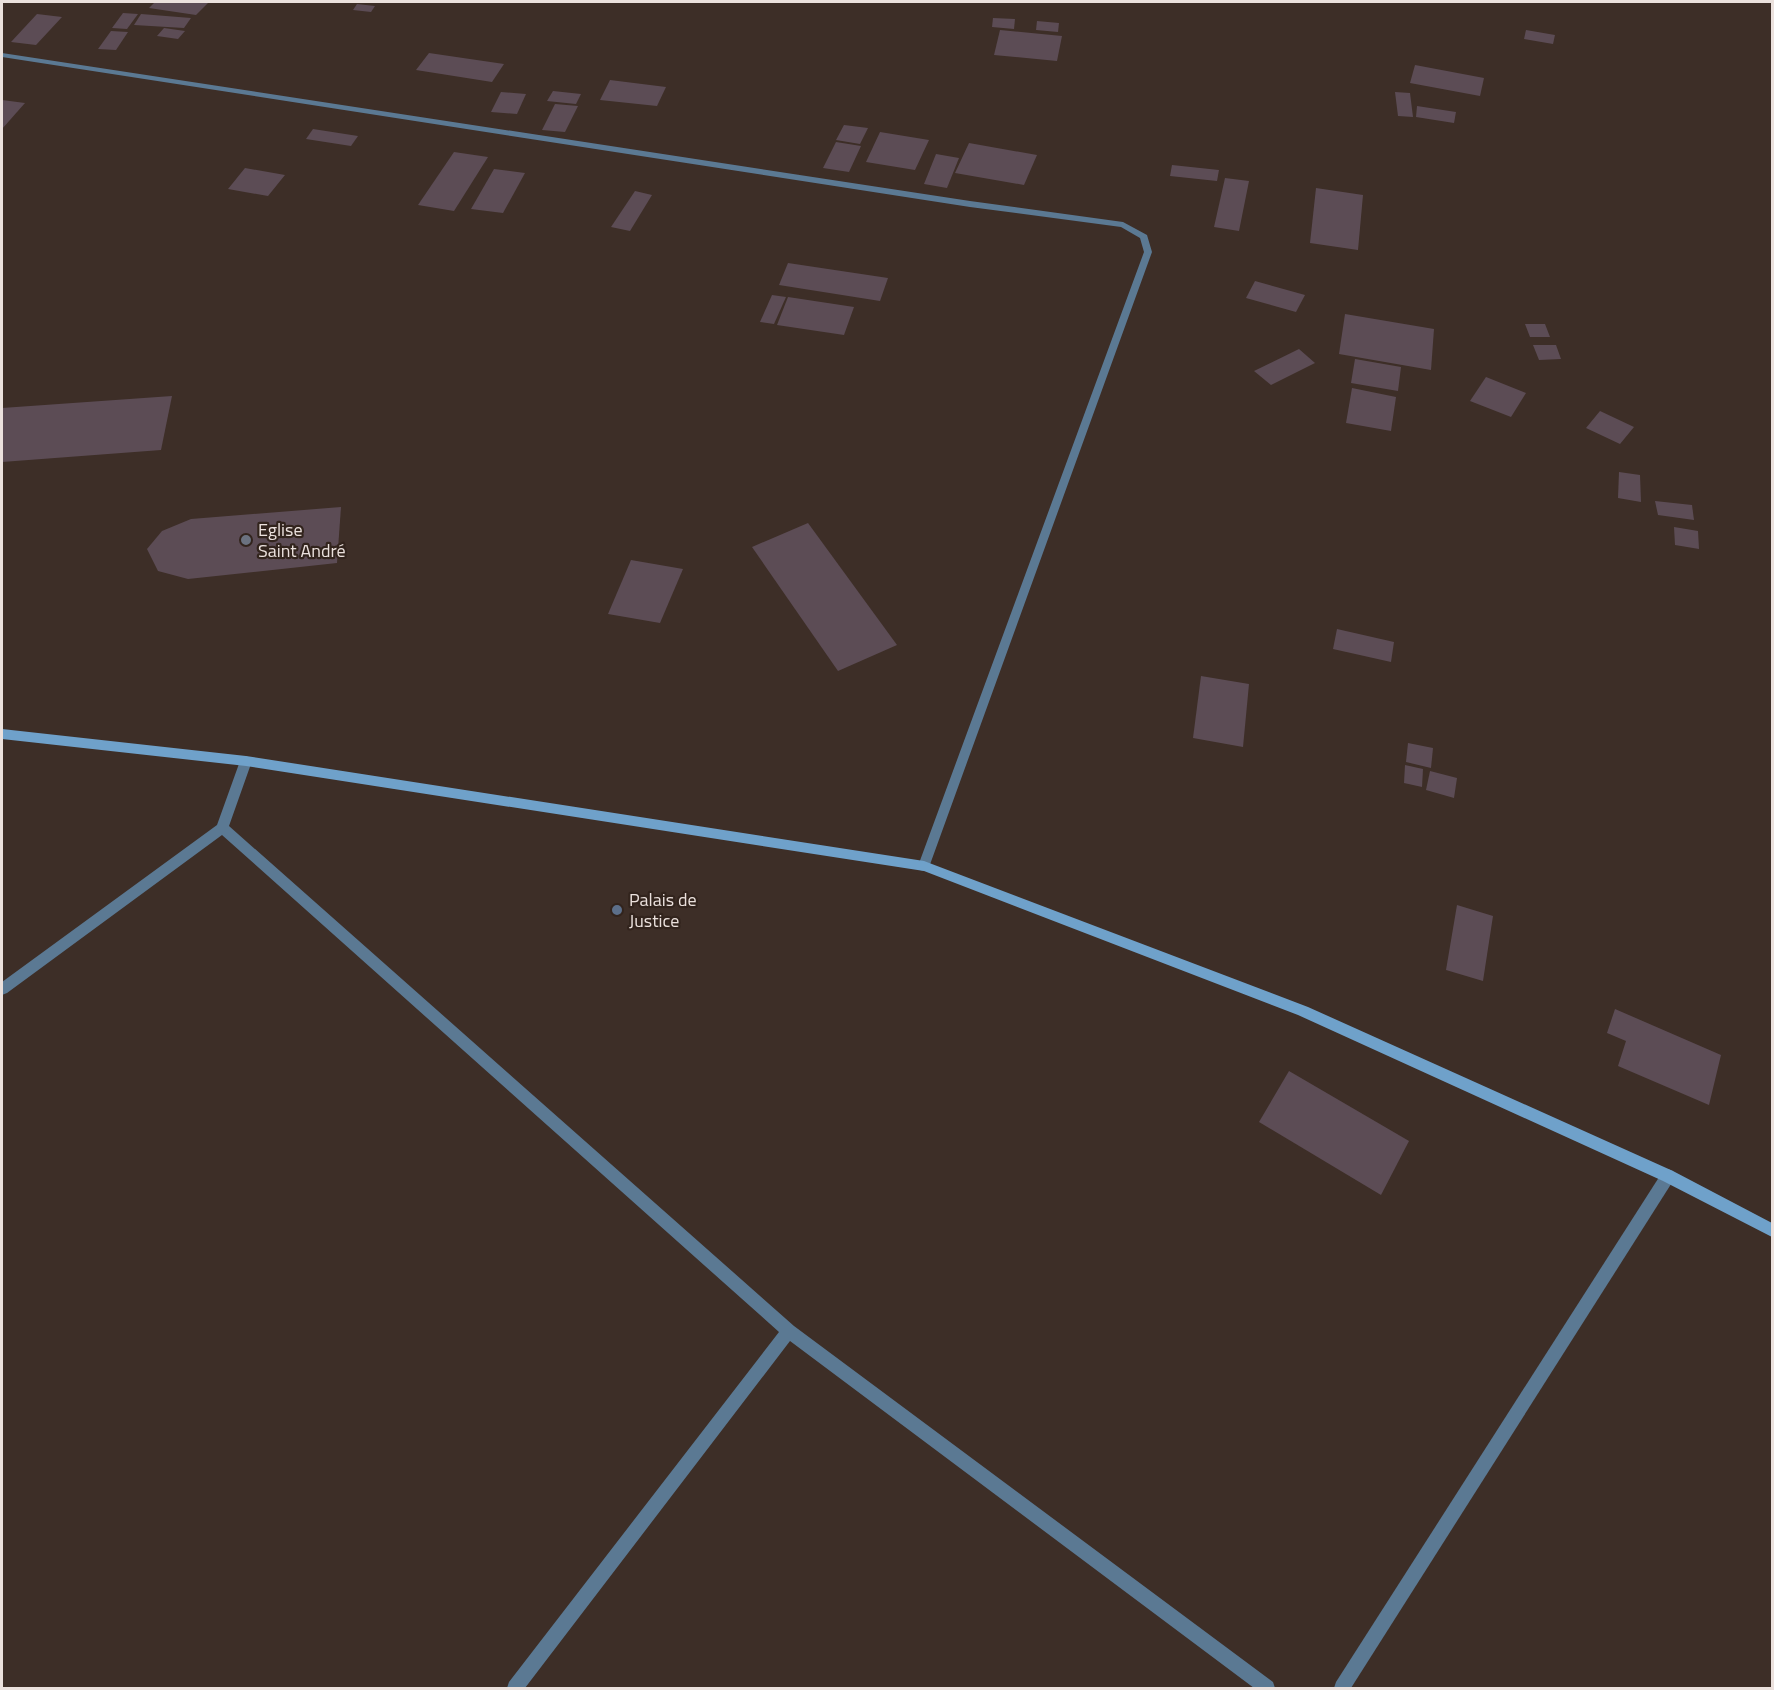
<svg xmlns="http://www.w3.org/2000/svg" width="1774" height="1690" font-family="'Titillium Web',sans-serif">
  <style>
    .building { fill: #5c4c55 }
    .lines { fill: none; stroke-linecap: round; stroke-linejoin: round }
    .street { fill: #5b7993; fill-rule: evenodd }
    .secondary { fill: #6fa1ca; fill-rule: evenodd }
    .worship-dot { fill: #6b7280; stroke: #32241d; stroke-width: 2 }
    .service-dot { fill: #5c6f8a; stroke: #32241d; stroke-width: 2 }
    .labels { text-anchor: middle; stroke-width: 4.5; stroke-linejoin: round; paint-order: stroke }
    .poi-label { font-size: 18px; fill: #ebe1dd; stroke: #32241d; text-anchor: start }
  </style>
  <rect width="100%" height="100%" fill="#3d2e27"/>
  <g class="building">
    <polygon points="155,2 209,2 196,15 149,8"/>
    <polygon points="357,4 375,6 371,12 353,10"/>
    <polygon points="123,13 138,14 127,29 112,28"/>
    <polygon points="37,14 62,17 36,45 11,42"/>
    <polygon points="141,14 191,18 184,28 134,25"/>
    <polygon points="993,18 1015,19 1014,29 992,27"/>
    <polygon points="1037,21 1059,23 1058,32 1036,30"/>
    <polygon points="164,28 185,31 178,39 157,36"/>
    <polygon points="1000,30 1062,36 1057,61 994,55"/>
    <polygon points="1526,30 1555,35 1553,44 1524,39"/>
    <polygon points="111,31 128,32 116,50 98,49"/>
    <polygon points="429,53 504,64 492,82 416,70"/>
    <polygon points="1415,65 1484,78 1480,96 1410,83"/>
    <polygon points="610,80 666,87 657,106 600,100"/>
    <polygon points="553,91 581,94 576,104 547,101"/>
    <polygon points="501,92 526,94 517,114 491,112"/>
    <polygon points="1395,92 1410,93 1413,117 1398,116"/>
    <polygon points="2,100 25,103 2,129"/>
    <polygon points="555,104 578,106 565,132 542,130"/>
    <polygon points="1417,106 1456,112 1454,123 1416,117"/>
    <polygon points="844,125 868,128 860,144 836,140"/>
    <polygon points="313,129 358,136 351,146 306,139"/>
    <polygon points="880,132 929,140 915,170 866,162"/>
    <polygon points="836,142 861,146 849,172 823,168"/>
    <polygon points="969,143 1037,155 1024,185 955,173"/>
    <polygon points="454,152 488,157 454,211 418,205"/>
    <polygon points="936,154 959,158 947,188 924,184"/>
    <polygon points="1172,165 1219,170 1217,181 1170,176"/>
    <polygon points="245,168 285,175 268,196 228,189"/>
    <polygon points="494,169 525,173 503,213 471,209"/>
    <polygon points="1225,178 1249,181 1239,231 1214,227"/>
    <polygon points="1316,188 1363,195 1358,250 1310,243"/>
    <polygon points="635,191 652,195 630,231 611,227"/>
    <polygon points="788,263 888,278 880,301 779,285"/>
    <polygon points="1255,281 1305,295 1296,312 1246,298"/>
    <polygon points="772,295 786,297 774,324 760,322"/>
    <polygon points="788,297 854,307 844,335 777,325"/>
    <polygon points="1345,314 1434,329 1431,370 1339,354"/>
    <polygon points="1525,324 1545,324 1550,337 1530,337"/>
    <polygon points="1533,345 1556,345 1561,359 1539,360"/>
    <polygon points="1299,349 1315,363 1271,385 1254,371"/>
    <polygon points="1355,359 1401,367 1398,391 1351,383"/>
    <polygon points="1486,377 1526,393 1511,417 1470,401"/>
    <polygon points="1352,388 1396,397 1391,431 1346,423"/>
    <polygon points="172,396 161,450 2,462 2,408"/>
    <polygon points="1600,411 1634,427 1620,444 1586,428"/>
    <polygon points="1619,472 1640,475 1641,502 1618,498"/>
    <polygon points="1655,501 1692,505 1694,520 1658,515"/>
    <polygon points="341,507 337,563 188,579 158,571 147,549 162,531 191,519"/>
    <polygon points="808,523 897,645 838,671 752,547"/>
    <polygon points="1674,527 1698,531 1699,549 1675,545"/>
    <polygon points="631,560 683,569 660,623 608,614"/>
    <polygon points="1337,629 1394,642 1391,662 1333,649"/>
    <polygon points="1201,676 1249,684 1243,747 1193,738"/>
    <polygon points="1408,743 1433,748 1431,768 1406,762"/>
    <polygon points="1405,765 1423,769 1422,787 1404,783"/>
    <polygon points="1430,771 1457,778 1454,798 1426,790"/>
    <polygon points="1457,905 1493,916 1483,981 1446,970"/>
    <polygon points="1615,1009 1721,1055 1709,1105 1618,1066 1626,1041 1607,1033"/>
    <polygon points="1289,1071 1409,1141 1381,1195 1259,1122"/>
  </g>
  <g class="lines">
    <g class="street">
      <polygon points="2,53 970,201 1123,222 1147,235 1152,252 928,870 924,871 920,870 918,866 1144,252 1140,238 1121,227 970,207 2,57"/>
      <polygon points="246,756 250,758 252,761 229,826 794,1326 1273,1682 1275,1688 1254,1688 790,1341 525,1688 507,1688 509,1682 779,1332 222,835 7,993 2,995 2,982 217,825 240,761 242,758"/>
      <polygon points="1668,1169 1673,1171 1675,1176 1673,1181 1351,1688 1334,1688 1336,1682 1663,1171"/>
    </g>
    <polygon class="secondary" points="2,729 246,756 924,861 1308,1007 1673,1171 1772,1223 1772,1237 1663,1181 1298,1015 924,871 246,766 2,739"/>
  </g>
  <circle class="worship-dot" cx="246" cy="540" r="6"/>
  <circle class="service-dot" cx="617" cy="910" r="6"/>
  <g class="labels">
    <g class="poi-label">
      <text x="258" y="536">Eglise<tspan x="258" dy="21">Saint André</tspan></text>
      <text x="629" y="906">Palais de<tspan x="629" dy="21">Justice</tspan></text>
    </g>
  </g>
  <rect width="1774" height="1690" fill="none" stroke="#ebe1dd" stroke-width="6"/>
</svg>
